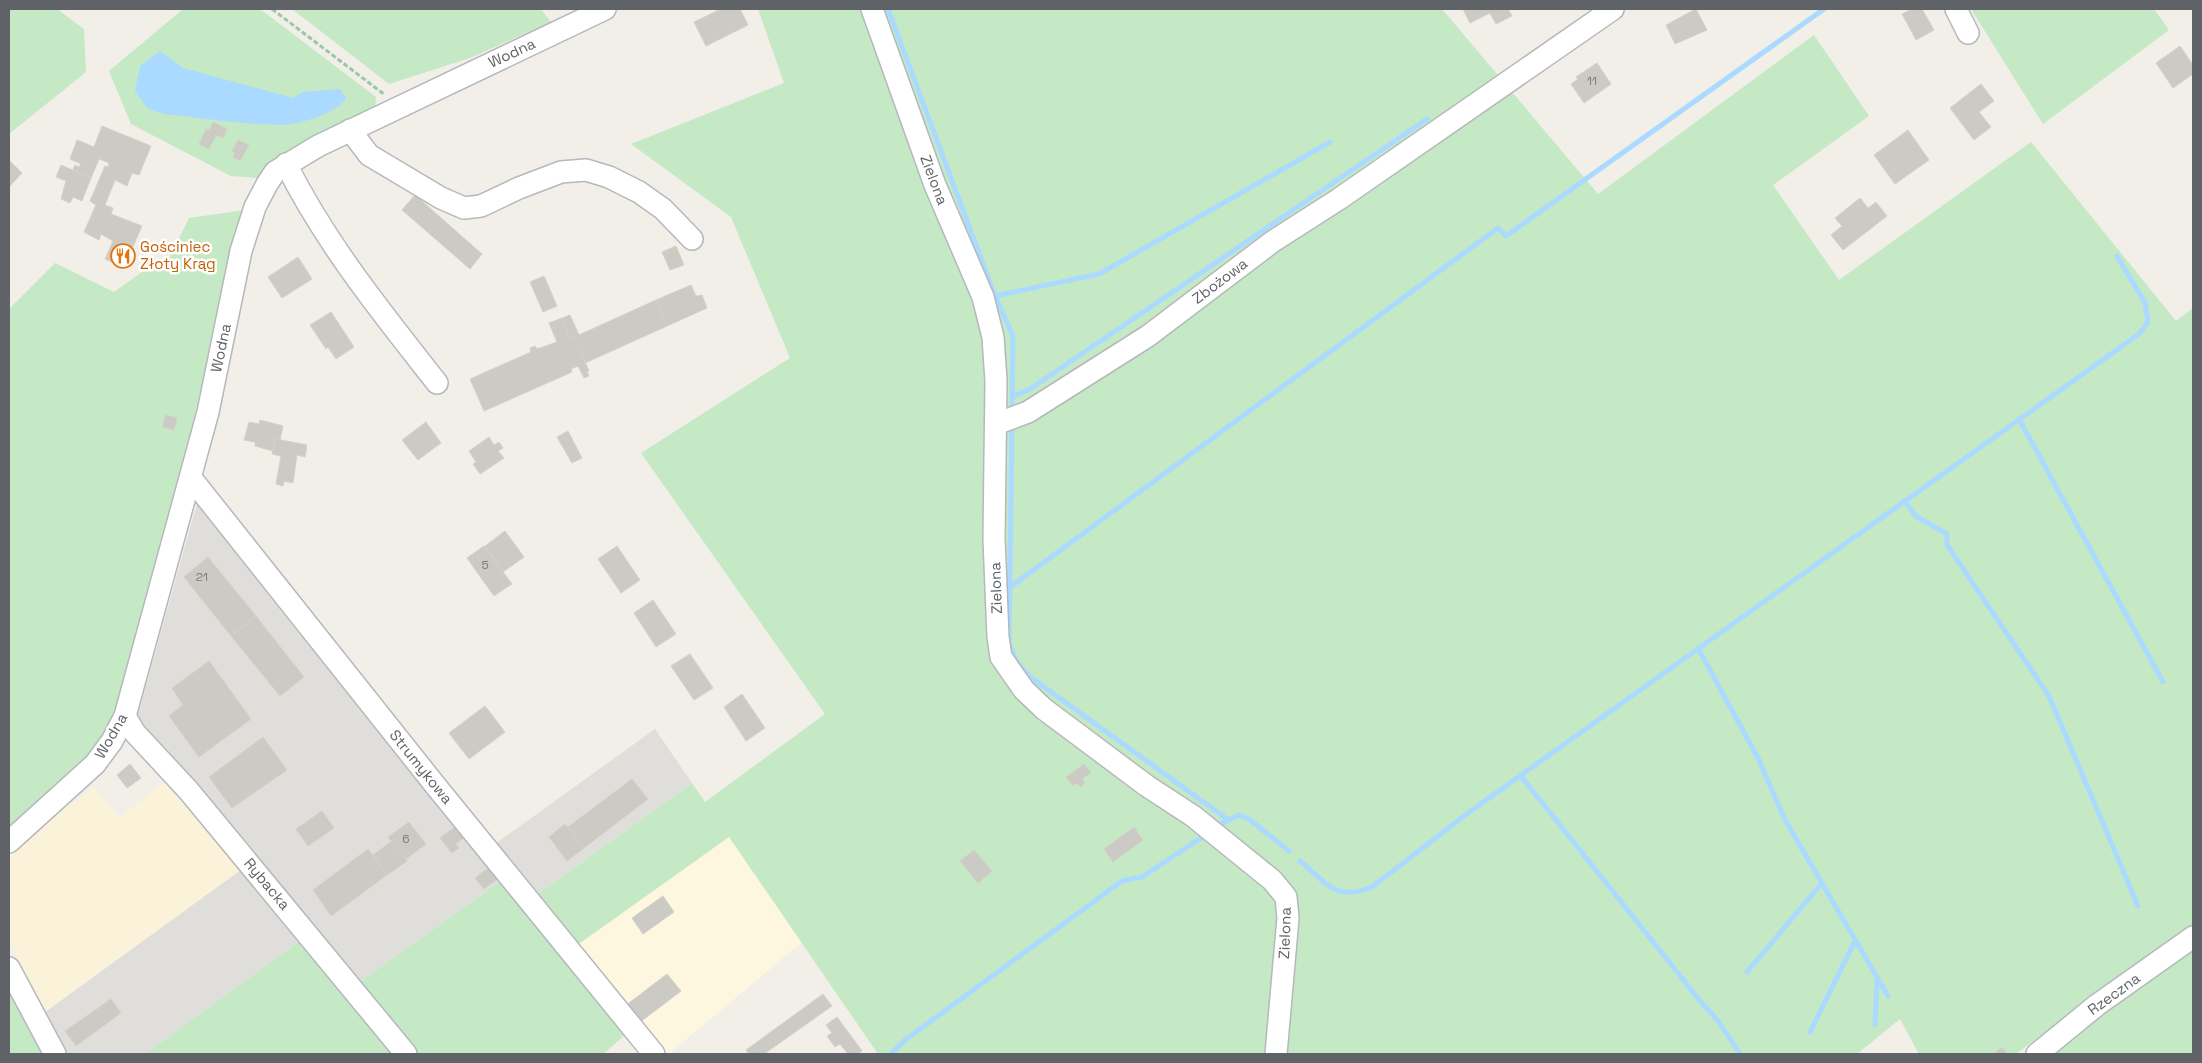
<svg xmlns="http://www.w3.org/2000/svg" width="2202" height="1063" font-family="'Space Grotesk',sans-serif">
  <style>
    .commercial { fill: #fef7e0 }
    .industrial { fill: #e0deda }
    .green { fill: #c5e8c5 }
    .sand { fill: #fbf3d9 }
    .water { fill: #aadaff }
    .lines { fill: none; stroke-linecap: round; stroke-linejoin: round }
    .stream { stroke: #aadaff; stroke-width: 5 }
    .building { fill: #cccac5; stroke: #d6d1c6 }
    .minor-casing { stroke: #b5b8bc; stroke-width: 24 }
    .path { stroke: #9cc7a9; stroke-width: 3; stroke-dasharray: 5 2.5; stroke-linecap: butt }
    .minor { stroke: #fff; stroke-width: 21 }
    .labels { text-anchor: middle; stroke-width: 5; stroke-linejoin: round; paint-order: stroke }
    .number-label { font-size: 12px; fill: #7a7d7f }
    .street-label { font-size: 15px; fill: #5f6368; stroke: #fff }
    .food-label { font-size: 15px; fill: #c56008; stroke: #fff; text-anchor: start }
  </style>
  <rect width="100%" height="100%" fill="#f1efe8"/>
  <polygon class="commercial" points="729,836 802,942 669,1054 660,1054 576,946"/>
  <g class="industrial">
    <polygon points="198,500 505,878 357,984 137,718"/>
    <polygon points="655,729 692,783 529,900 488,849"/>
    <polygon points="242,869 301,940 145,1054 66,1054 45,1012"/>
  </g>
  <g class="green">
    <polygon points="9,9 57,9 84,29 86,72 9,134"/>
    <polygon points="183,9 260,9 376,97 375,111 260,178 231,176 131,124 109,71"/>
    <polygon points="292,9 541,9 551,22 470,58 389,84"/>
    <polygon points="758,9 1442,9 1598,194 1814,35 1869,116 1773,185 1839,280 2031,142 2176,321 2193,308 2193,926 2085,1002 2016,1054 1919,1054 1900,1019 1857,1054 878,1054 729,837 576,946 535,896 692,783 705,802 825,714 641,453 790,358 731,217 631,144 784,83"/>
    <polygon points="1971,9 2154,9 2169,30 2043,124"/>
    <polygon points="245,210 233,248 184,461 119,715 105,741 9,835 9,309 55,263 114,292 149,267 163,271 189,218"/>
    <polygon points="505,878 627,1033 603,1054 415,1054 357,984"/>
    <polygon points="301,940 395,1054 145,1054"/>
    <polygon points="2193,947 2193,1054 2054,1054 2101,1015"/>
    <polygon points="9,980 48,1054 9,1054"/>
  </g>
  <polygon class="sand" points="164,782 242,869 45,1012 9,942 9,853 14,846 94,786 119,818"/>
  <path class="water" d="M 160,51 L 183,68 L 293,98 L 303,92 L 340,89 L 346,98 C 341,111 298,125 284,125 C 246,125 202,118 164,114 L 148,109 L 135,91 L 140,66 Z"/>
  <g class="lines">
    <g class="stream">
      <polyline points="888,9 995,296 1013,336 1012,412"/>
      <polyline points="995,296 1099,274 1330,142"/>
      <polyline points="1012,397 1030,389 1427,119"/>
      <polyline points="2019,419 2163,682"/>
      <polyline points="1012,423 1009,643 1017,662 1029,676 1227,819"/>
      <polyline points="1904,501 1917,517 1947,534 1947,545 2049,696 2138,906"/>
      <polyline points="1009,588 1498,228 1506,236 1824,9"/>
      <polyline points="1698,648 1759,760 1785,820 1888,996"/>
      <polyline points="1520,775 1701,1002 1719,1022 1740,1054"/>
      <polyline points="1222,823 1239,815 1249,819 1289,851"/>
      <path d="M 1300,861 C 1327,883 1335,902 1372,887 L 1468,813 L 2139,334 L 2148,322 L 2145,303 L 2117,256"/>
      <polyline points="1747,972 1822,883"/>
      <polyline points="1875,1025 1877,978"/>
      <polyline points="1810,1032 1855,941"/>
      <polyline points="891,1054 905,1040 1122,881 1142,877 1204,836"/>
    </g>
  </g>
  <g class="building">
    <polygon points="721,9 740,9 748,25 706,46 694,22"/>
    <polygon points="1463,9 1508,9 1512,16 1496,24 1490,13 1470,23"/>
    <polygon points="1696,9 1707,30 1675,44 1666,25"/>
    <polygon points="1912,9 1922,9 1934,30 1916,40 1902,14"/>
    <polygon points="2180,46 2193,65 2193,74 2173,88 2156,63"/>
    <polygon points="1597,63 1611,84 1584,103 1571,84 1578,79 1576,77"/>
    <polygon points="1981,84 1994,101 1979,112 1991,127 1974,140 1950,108"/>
    <polygon points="213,122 227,129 223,138 216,135 209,149 199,144 206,129 209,130"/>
    <polygon points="102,126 151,146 139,175 132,173 127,186 115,180 105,205 113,208 111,214 142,226 124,267 105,259 113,241 101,234 99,240 84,232 96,205 90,201 105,166 108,167 109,163 99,159 91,178 73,170 75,165 79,167 81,164 70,159 77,140 94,147"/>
    <polygon points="1908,130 1929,160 1895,184 1874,155"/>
    <polygon points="238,140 249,145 240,161 233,157 235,153 232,151"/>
    <polygon points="9,160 22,173 9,187"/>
    <polygon points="61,165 91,178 82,201 73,197 70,203 61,199 66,181 56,177"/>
    <polygon points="415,195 482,254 470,269 402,210"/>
    <polygon points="1860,198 1868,208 1876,202 1887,216 1843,250 1831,235 1842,226 1835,218"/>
    <polygon points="676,246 684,265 670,270 662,252"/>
    <polygon points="298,257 312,279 282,298 268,277"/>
    <polygon points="544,276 557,306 543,312 530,282"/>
    <polygon points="691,285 696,296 702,295 707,308 667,326 656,300"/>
    <polygon points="656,300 667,326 585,363 574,337 570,339 562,318 570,315 579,335"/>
    <polygon points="331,312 354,347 336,359 328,347 326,349 310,325"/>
    <polygon points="562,318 570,339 574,337 589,371 587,371 589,376 584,378 578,366 571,369 572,372 484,411 470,379 531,352 530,348 535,346 537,349 557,342 549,323"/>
    <polygon points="165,415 177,418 174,430 163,427"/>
    <polygon points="260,420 283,426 280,440 276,439 273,451 255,446 255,442 244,440 249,422 259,424"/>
    <polygon points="426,422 441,443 418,460 402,440"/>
    <polygon points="568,431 582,458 572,463 557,437"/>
    <polygon points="489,437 494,445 499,442 503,448 498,451 504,458 480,474 473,464 476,462 469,451"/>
    <polygon points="276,439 307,445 305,457 297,455 293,483 284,481 283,486 276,484 281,456 272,454"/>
    <polygon points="505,531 524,557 503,572 485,546"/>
    <polygon points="484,546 512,584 494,596 467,558"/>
    <polygon points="617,546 640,580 621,593 598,559"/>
    <polygon points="208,557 256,616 231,636 184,577"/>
    <polygon points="653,600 676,634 656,647 634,613"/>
    <polygon points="256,616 304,677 280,696 231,636"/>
    <polygon points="690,654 713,688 694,700 671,666"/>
    <polygon points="209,661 251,719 199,757 169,716 183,705 172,688"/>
    <polygon points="742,694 765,728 746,741 724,707"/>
    <polygon points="485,706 505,732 469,759 449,733"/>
    <polygon points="263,737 287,770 232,808 209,777"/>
    <polygon points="130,764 141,778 127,788 117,775"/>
    <polygon points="1084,764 1091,773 1082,779 1085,783 1080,787 1077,783 1073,786 1066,777"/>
    <polygon points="632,779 648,799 584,848 568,827"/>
    <polygon points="322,811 334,828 308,846 296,829"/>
    <polygon points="409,822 426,844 406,859 388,837"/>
    <polygon points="459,824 467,835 456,844 459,848 452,853 440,838"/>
    <polygon points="565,824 584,848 567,861 549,837"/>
    <polygon points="1134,827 1143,840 1113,862 1104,849"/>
    <polygon points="392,841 407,861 387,875 373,855"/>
    <polygon points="368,849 387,875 331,916 313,890"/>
    <polygon points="974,850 992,871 978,883 960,861"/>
    <polygon points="491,866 500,877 484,889 475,878"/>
    <polygon points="663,896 674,912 643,934 632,918"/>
    <polygon points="667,974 681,991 639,1023 625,1006"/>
    <polygon points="823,994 832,1006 764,1054 749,1054 746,1050"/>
    <polygon points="111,999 121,1013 76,1046 65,1031"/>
    <polygon points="837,1017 862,1051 858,1054 848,1054 840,1044 835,1047 827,1036 832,1033 826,1025"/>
    <polygon points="2002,1047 2007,1054 1993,1054"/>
  </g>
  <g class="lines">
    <g class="minor-casing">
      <g id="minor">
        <polyline points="872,9 935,185 983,297 993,337 996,381 994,539 998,637 1001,657 1024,690 1044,709 1147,786 1193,816 1272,880 1286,897 1288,918 1276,1054"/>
        <polyline points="1956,9 1968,33"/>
        <polyline points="350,130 369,155 441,198 464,208 481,206 519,188 561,172 586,170 609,177 639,192 663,209 692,239"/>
        <path d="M 286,164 C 326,244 382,313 437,383"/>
        <polyline points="996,424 1028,412 1148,336 1272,242 1339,199 1613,9"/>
        <polyline points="191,478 435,785 654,1054"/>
        <polyline points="125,716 135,733 188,790 406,1054"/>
        <polyline points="9,842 95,764 112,741 125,716 208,412 241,251 255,207 267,184 275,172 318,146 605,9"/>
        <polyline points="9,968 55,1054"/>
        <polyline points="2037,1054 2097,1005 2193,937"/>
      </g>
    </g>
    <polyline class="path" points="272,9 385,95"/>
    <use href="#minor" class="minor"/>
  </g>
  <defs>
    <g id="restaurant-ring" transform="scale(1.25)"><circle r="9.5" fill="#fff" stroke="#e8710a" stroke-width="1.5"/><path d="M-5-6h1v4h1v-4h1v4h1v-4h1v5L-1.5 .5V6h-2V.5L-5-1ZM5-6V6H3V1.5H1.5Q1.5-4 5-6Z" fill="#e8710a"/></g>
  </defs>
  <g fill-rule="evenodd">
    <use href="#restaurant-ring" x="123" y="256"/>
  </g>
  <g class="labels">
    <g class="number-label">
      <text x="1592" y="85">11</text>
      <text x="485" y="569">5</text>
      <text x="202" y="581">21</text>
      <text x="406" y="843">6</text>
    </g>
    <g class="street-label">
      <text transform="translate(512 53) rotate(-25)" y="5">Wodna</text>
      <text transform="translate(934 180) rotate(69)" y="5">Zielona</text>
      <text transform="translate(1220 281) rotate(-37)" y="5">Zbożowa</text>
      <text transform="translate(221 348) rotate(-78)" y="5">Wodna</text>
      <text transform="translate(996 588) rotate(-92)" y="5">Zielona</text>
      <text transform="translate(111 736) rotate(-60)" y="5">Wodna</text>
      <text transform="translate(421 767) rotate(51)" y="5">Strumykowa</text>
      <text transform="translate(267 884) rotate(50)" y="5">Rybacka</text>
      <text transform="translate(1285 933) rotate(-88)" y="5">Zielona</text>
      <text transform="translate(2114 994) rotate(-36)" y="5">Rzeczna</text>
    </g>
    <g class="food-label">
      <text x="140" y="252">Gościniec<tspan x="140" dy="17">Złoty Krąg</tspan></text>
    </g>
  </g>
  <rect width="2202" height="1063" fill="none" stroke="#5f6368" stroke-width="20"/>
</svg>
